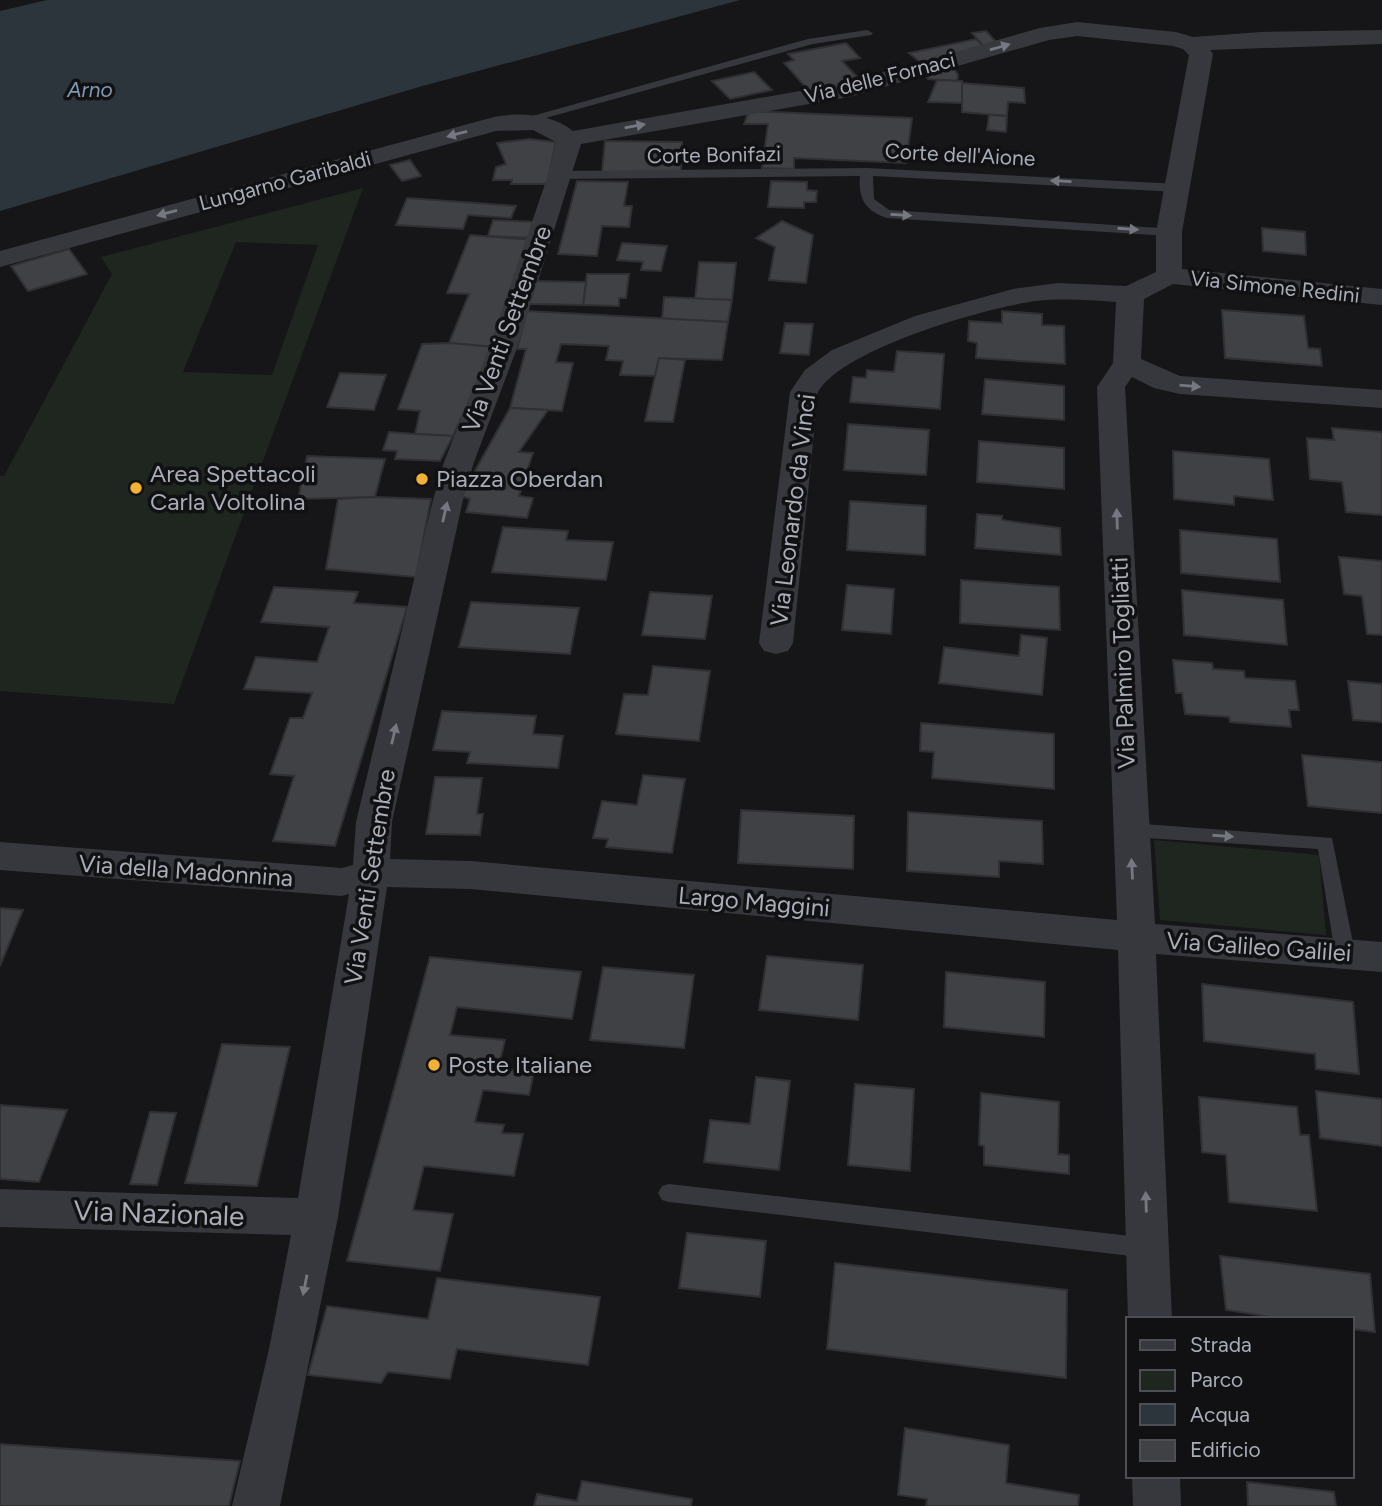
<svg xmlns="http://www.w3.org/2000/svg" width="1382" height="1506" font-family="Figtree,sans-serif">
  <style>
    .green { fill: #1e261f; fill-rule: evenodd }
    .water { fill: #2c353c }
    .building { fill: #404145; stroke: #303034; stroke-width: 2 }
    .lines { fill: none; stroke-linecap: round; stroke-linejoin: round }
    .service { fill: #37383d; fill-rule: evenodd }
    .minor { fill: #37383d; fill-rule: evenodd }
    .oneway { fill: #757881 }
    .poi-dot { fill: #f2b134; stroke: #111113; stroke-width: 2.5 }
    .labels { text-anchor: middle; stroke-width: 7; stroke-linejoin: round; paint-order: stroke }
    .far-street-label { font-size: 21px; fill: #a8adb8; stroke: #111113 }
    .far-water-label { font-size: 21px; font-style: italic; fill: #7f9bb3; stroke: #111113 }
    .street-label { font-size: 24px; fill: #a8adb8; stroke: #111113 }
    .poi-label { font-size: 24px; fill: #a8adb8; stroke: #111113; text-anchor: start }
    .near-street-label { font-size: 28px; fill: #a8adb8; stroke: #111113 }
  </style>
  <rect width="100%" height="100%" fill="#161618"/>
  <g class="green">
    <path d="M 363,188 L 174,704 L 0,691 L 0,476 L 4,476 L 112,274 L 101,257 ZM 236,242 L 318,245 L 272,375 L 183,372 Z"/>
    <polygon points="1154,840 1319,855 1326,935 1160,920"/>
  </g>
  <polygon class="water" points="47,0 740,0 419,87 0,211 0,11"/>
  <g class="building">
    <polygon points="986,31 998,44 985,48 972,33"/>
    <polygon points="976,39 985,48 921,63 909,53"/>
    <polygon points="846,43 860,58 842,61 860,80 809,91 784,63 794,60 788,54"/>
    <polygon points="952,65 958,75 957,81 928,79 924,71"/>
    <polygon points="754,72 772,90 730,99 712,81"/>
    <polygon points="937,80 962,81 962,103 928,102"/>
    <polygon points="962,83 1024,88 1025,103 1008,102 1007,116 962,112"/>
    <polygon points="749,111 912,118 906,163 794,158 794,169 762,168 768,124 744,124"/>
    <polygon points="989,115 1007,116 1006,132 987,130"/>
    <polygon points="529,139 556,142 547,184 511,184 512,180 493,180 496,167 506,164 497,143"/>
    <polygon points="605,141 682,142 681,173 602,172"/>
    <polygon points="410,160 421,176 402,181 390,165"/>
    <polygon points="577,181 628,182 624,206 632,206 629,227 602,226 597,256 558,254"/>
    <polygon points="771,181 807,182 807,190 817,191 816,202 804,202 804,208 768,207"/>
    <polygon points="407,198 516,206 511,218 468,215 463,229 396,225"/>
    <polygon points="493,220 537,222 532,238 488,236"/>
    <polygon points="782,221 813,235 806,283 769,280 775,247 756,238"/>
    <polygon points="1262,228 1305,232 1306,255 1263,251"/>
    <polygon points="470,235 533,240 494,347 449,343 469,294 447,293"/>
    <polygon points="622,243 667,246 661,271 641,270 643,262 617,260"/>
    <polygon points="69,249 87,274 28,291 11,266"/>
    <polygon points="699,262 736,263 732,300 695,299"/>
    <polygon points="587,274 629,274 626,298 619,298 619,306 583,305"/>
    <polygon points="534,281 586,282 583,305 530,304"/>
    <polygon points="664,297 732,300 728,322 662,319"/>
    <polygon points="1222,310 1304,316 1308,348 1320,349 1322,366 1225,358"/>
    <polygon points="527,311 728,322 722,360 659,358 655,376 620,375 623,361 606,360 609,346 561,344 556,362 573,363 562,411 510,408 526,349 517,349"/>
    <polygon points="1002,311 1042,314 1042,325 1064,326 1065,364 976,358 977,343 968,341 969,321 1002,323"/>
    <polygon points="785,323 813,324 809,355 780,353"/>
    <polygon points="449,343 494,347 453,436 415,434 420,411 398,409 422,344"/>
    <polygon points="897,351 944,354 940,409 850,402 853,377 866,378 867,370 894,372"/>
    <polygon points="659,358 685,360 673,422 645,421"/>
    <polygon points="340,373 386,375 374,410 327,407"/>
    <polygon points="985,379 1064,386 1064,420 982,414"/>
    <polygon points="510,408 548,410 519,452 533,453 519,496 533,498 527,518 466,512 470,499 461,496"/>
    <polygon points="848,424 929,430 926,475 844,470"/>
    <polygon points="1332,428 1382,432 1382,515 1346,512 1342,482 1310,479 1307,438 1334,440"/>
    <polygon points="389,432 415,434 453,436 440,461 395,459 397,451 383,450"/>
    <polygon points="979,441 1064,448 1064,489 977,482"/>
    <polygon points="1173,451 1269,459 1273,500 1234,496 1234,505 1174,499"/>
    <polygon points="307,456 385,459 375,497 298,499"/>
    <polygon points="375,497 431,499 416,577 326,569 338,499"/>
    <polygon points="850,501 926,506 925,555 847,550"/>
    <polygon points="977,514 1002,516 1002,520 1060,528 1061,555 975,548"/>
    <polygon points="503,527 568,531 566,540 613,542 606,580 492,572"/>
    <polygon points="1180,530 1277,539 1280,582 1181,573"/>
    <polygon points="1339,557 1382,561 1382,635 1367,634 1362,596 1344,594"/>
    <polygon points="961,580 1059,587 1060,630 960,623"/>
    <polygon points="847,585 894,589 891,634 842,630"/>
    <polygon points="274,587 358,592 354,603 407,607 335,846 273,841 294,776 270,774 290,718 303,718 312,693 244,689 256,657 317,662 329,627 261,622"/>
    <polygon points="1182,590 1283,600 1287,645 1184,635"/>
    <polygon points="650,592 712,596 705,639 642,635"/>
    <polygon points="471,602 579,608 570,654 459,647"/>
    <polygon points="1021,635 1047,638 1042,695 939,683 944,647 1019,656"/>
    <polygon points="1173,660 1212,663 1213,669 1244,671 1245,678 1295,681 1299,710 1289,710 1291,727 1230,722 1229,717 1185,714 1182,693 1176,693"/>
    <polygon points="653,666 710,671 699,741 616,734 624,694 648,695"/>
    <polygon points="1348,681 1382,684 1382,722 1353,720"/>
    <polygon points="442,711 536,716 533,734 563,736 558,768 467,763 470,752 433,750"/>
    <polygon points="921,723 1054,734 1054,789 932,778 934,752 920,751"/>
    <polygon points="1302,755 1382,762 1382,813 1308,806"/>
    <polygon points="643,775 685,779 672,853 606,847 608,839 593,838 602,801 637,805"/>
    <polygon points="435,777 482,778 477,814 483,814 480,835 426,834"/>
    <polygon points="741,810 854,816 853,869 738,863"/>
    <polygon points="908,812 1042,821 1043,864 999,861 999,877 907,871"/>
    <polygon points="0,908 23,910 0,966"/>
    <polygon points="767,956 863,965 858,1020 759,1010"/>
    <polygon points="430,957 581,972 572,1019 457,1007 450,1035 505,1040 498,1069 534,1072 529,1095 483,1090 475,1122 504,1125 502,1133 523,1134 514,1176 424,1166 413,1210 453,1214 440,1271 347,1261"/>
    <polygon points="603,967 694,975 684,1048 590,1040"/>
    <polygon points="946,972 1045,982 1044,1037 944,1027"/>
    <polygon points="1202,984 1353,1002 1359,1074 1316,1069 1315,1054 1204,1041"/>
    <polygon points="222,1044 290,1047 257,1186 185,1183"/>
    <polygon points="756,1077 790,1081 779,1170 704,1162 710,1120 750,1124"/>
    <polygon points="855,1084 914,1089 910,1171 848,1165"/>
    <polygon points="1316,1091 1382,1099 1382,1146 1320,1138"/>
    <polygon points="981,1093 1059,1102 1058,1154 1069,1155 1069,1174 984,1165 984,1146 979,1145"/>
    <polygon points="1199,1097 1297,1107 1300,1135 1309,1135 1317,1211 1229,1202 1226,1155 1202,1152"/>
    <polygon points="0,1105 67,1110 39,1182 0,1179"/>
    <polygon points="150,1112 176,1113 157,1185 130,1184"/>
    <polygon points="687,1233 766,1241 760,1297 679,1288"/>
    <polygon points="1220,1256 1370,1274 1375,1332 1352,1329 1352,1319 1284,1319 1226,1310"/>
    <polygon points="835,1263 1067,1290 1066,1378 827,1349"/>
    <polygon points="437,1278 600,1297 588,1365 457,1349 450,1379 388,1372 381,1383 308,1375 327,1306 428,1319"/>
    <polygon points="905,1428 1009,1445 1006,1483 1079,1495 1078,1506 926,1506 927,1499 898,1495"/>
    <polygon points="0,1444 240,1461 229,1506 0,1506"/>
    <polygon points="582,1481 692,1499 691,1506 534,1506 537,1494 577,1501"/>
    <polygon points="1247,1482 1334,1492 1336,1506 1248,1506"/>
  </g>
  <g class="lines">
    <g class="service">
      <polygon points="867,30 873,33 871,35 813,44 524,124 518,120 808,39"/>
      <path d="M 867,168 L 1178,184 L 1184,188 L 1178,192 L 873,176 L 874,199 L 889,210 L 1174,229 L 1176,232 L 1169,236 L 887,218 C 865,211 858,198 860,176 L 561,179 L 555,175 L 561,171 Z"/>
      <polygon points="1130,823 1332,838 1355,953 1352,958 1345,961 1338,958 1335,953 1318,849 1130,837 1124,835 1121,830 1124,825"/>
      <polygon points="669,1184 1148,1238 1156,1241 1159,1248 1156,1255 1148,1258 669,1202 662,1200 658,1193 662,1186"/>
    </g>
    <g class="minor">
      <path d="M 1077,22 L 1176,32 L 1193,37 L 1261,32 L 1382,30 L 1382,44 L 1210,50 L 1213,54 L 1182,232 L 1182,269 L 1382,289 L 1382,305 L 1173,284 L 1144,299 L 1141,359 L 1180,376 L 1382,390 L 1382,408 L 1180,394 L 1154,388 L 1132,377 L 1125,387 L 1155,924 L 1382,942 L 1382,972 L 1156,954 L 1172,1319 L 1128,1320 L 1118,950 L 471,889 L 387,887 L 338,1217 L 280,1506 L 232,1506 L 269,1349 L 291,1235 L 0,1227 L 0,1189 L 298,1198 L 349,894 L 342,896 L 0,870 L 0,842 L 342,868 L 353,865 L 356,822 L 433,500 L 444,462 L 489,348 L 548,175 L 556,142 L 533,130 L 496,131 L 0,267 L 0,251 L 494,117 C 521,112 551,114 573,131 L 845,83 L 1040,28 ZM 1077,36 L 1173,46 L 1183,49 L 1189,55 L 1156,232 L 1156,272 L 1126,286 L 1058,283 L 1013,289 L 915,316 L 832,350 L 805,370 L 790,392 L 759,643 L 764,651 L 776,654 L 788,651 L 793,643 L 818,392 C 842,349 988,307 1036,301 C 1063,298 1089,300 1116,302 L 1113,363 L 1097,387 L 1117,920 L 471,861 L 390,859 L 392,822 L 463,500 L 474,462 L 517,348 L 581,144 L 849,97 L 1049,40 Z"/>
      <polygon points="1132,1476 1180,1476 1181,1506 1133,1506"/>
    </g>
  </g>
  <defs><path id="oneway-solid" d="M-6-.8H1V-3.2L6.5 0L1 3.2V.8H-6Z" transform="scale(1.75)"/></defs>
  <g class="oneway">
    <use href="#oneway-solid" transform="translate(1000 47) rotate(-16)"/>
    <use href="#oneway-solid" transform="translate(635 126) rotate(-10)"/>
    <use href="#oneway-solid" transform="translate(457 134) rotate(165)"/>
    <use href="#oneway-solid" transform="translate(1061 181) rotate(-177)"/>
    <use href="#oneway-solid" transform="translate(167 213) rotate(165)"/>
    <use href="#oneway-solid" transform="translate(901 215) rotate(4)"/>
    <use href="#oneway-solid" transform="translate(1128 229) rotate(4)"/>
    <use href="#oneway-solid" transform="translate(1190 386) rotate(5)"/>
    <use href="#oneway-solid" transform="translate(445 512) rotate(-77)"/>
    <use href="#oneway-solid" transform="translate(1117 519) rotate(-92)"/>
    <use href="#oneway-solid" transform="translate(394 734) rotate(-77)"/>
    <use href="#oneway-solid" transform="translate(1223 836) rotate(4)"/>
    <use href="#oneway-solid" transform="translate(1132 869) rotate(-93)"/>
    <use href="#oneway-solid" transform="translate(1146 1202) rotate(-92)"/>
    <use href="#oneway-solid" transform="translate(305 1285) rotate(101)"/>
  </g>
  <g class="poi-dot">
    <circle cx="422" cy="479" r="7"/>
    <circle cx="136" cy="488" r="7"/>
    <circle cx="434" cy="1065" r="7"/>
  </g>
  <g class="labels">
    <g class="far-street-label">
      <text transform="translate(880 78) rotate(-14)" y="7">Via delle Fornaci</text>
      <text transform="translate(714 155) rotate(-1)" y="7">Corte Bonifazi</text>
      <text transform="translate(960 155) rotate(3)" y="7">Corte dell'Aione</text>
      <text transform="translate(285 181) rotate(-15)" y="7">Lungarno Garibaldi</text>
      <text transform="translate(1275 287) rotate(6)" y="7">Via Simone Redini</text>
    </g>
    <g class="far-water-label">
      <text x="90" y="97">Arno</text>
    </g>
    <g class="street-label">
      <text transform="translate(507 329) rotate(-70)" y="8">Via Venti Settembre</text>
      <text transform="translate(793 510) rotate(-83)" y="8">Via Leonardo da Vinci</text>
      <text transform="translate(1123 663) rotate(-92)" y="8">Via Palmiro Togliatti</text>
      <text transform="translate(186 871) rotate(4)" y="8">Via della Madonnina</text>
      <text transform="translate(370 877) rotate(-81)" y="8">Via Venti Settembre</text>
      <text transform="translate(754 902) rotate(5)" y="8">Largo Maggini</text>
      <text transform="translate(1259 947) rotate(4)" y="8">Via Galileo Galilei</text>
    </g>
    <g class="poi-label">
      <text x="150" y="482">Area Spettacoli<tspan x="150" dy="28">Carla Voltolina</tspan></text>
      <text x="436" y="487">Piazza Oberdan</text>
      <text x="448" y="1073">Poste Italiane</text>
    </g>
    <g class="near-street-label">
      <text transform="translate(159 1213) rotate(2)" y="10">Via Nazionale</text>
    </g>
  </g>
  <rect x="1126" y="1317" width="228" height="161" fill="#111113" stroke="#4d4f55" stroke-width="2"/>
  <rect x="1140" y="1340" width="35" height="10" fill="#37383d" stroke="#4d4f55" stroke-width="2"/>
  <text x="1190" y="1352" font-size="21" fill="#a8adb8">Strada</text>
  <rect x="1140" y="1370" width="35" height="21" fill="#1e261f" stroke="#4d4f55" stroke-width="2"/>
  <text x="1190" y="1387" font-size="21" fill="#a8adb8">Parco</text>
  <rect x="1140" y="1404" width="35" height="21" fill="#2c353c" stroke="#4d4f55" stroke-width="2"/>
  <text x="1190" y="1422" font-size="21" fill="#a8adb8">Acqua</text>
  <rect x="1140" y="1440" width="35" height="21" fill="#404145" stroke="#4d4f55" stroke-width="2"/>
  <text x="1190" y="1457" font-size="21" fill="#a8adb8">Edificio</text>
</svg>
